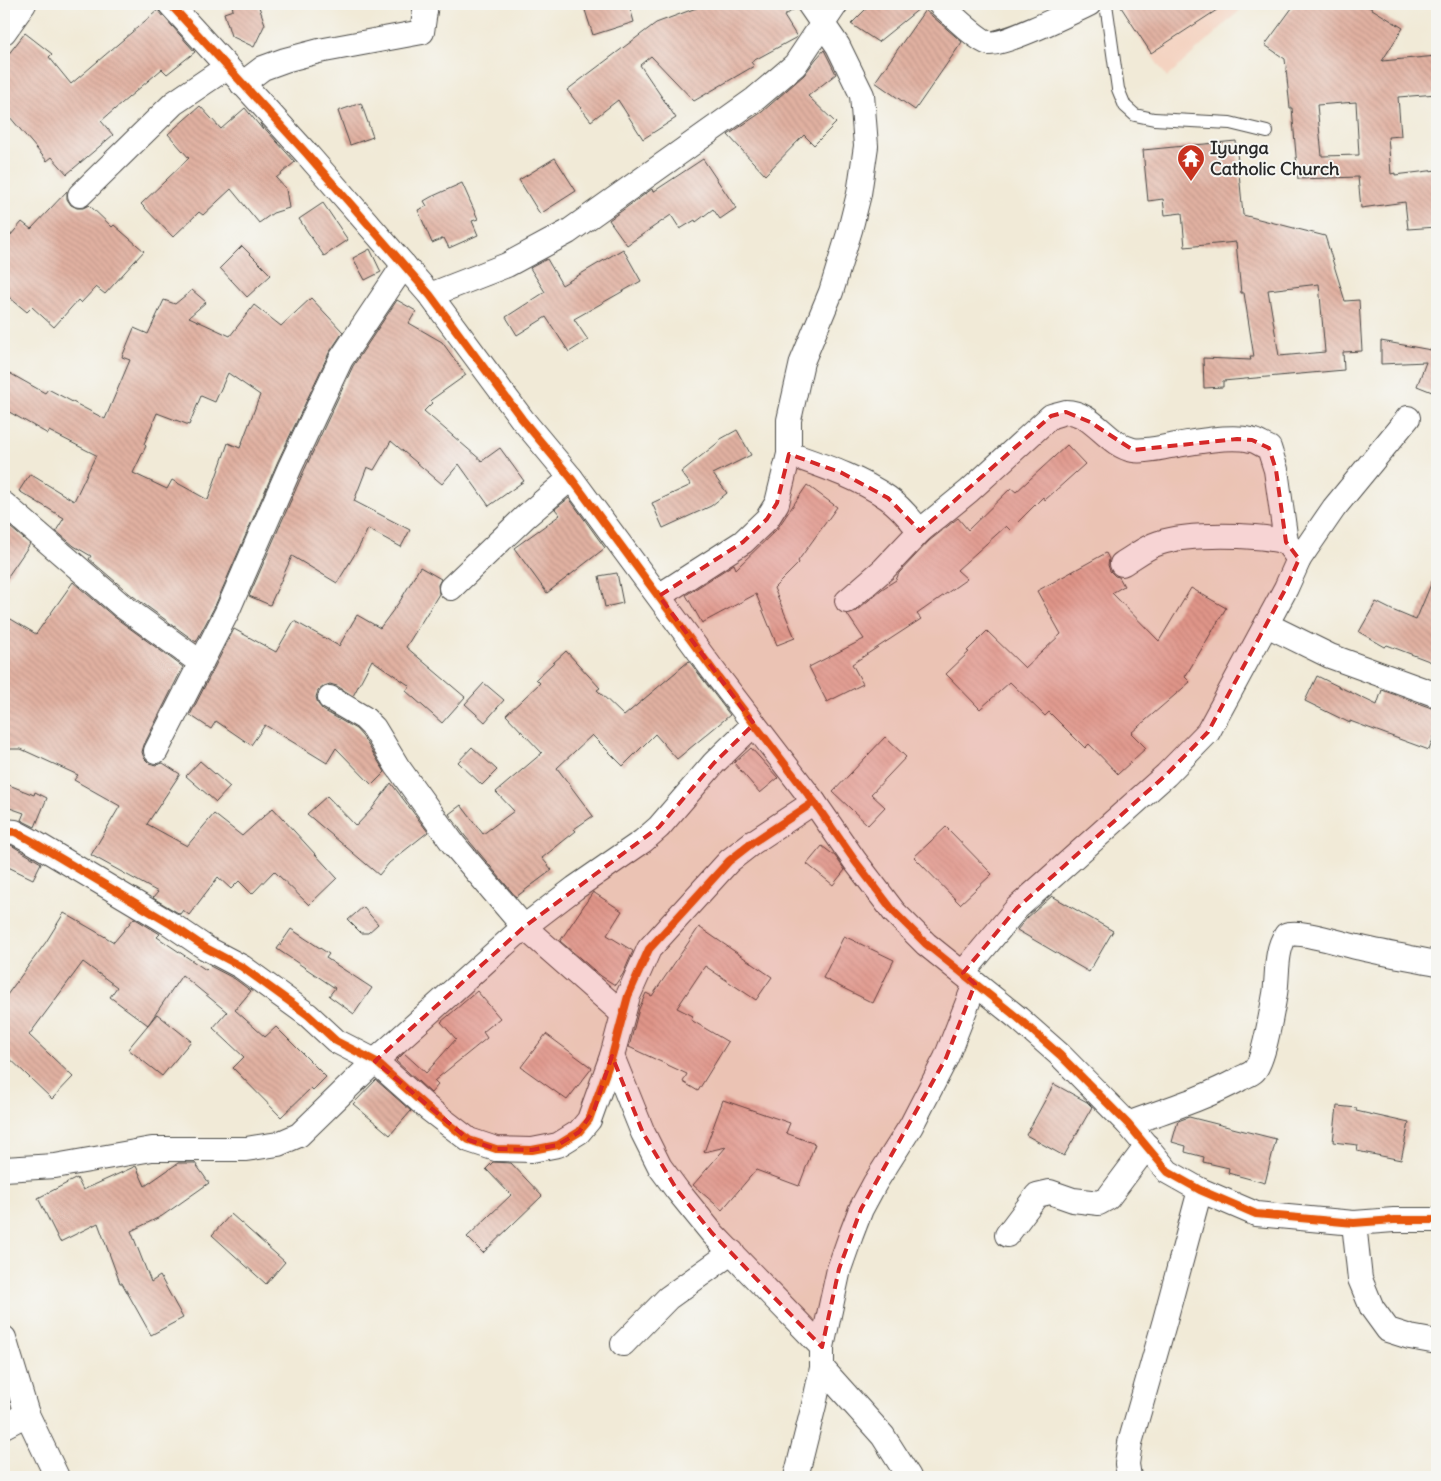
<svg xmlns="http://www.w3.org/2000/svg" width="1441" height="1481" font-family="Delius,sans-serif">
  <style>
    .built { fill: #f4d3c1 }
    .building { fill: url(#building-back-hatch); fill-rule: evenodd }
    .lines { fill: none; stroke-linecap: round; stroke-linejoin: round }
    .service-casing { stroke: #494845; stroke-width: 14 }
    .minor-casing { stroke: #494845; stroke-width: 26 }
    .service { stroke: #fff; stroke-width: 12 }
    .minor { stroke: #fff; stroke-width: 24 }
    .cycleway-casing { stroke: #f6f6f2; stroke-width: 11 }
    .cycleway { stroke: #e8590c; stroke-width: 8 }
    .marked { fill: #d62828; fill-opacity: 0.2; stroke: #d62828; stroke-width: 4; stroke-dasharray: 10 6; stroke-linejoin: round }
    .labels { text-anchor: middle; stroke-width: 4; stroke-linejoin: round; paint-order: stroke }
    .poi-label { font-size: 18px; font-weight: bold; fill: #2b2b2b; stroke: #f6f6f2; text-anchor: start }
  </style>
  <defs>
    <pattern id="building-back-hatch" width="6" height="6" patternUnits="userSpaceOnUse" patternTransform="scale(1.25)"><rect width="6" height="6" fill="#e1b1a1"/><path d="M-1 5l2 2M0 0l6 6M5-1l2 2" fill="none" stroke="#c1988b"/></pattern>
  </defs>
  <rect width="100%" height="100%" fill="#f6f6f2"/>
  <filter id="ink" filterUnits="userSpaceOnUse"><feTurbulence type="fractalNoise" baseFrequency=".02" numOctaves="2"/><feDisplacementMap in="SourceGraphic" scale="10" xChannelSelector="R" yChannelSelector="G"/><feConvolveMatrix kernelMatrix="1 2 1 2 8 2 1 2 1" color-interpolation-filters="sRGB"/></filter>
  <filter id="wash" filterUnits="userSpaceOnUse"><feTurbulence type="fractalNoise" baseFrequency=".0096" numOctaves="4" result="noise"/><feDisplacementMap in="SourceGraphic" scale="20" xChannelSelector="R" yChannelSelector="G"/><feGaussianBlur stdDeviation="1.12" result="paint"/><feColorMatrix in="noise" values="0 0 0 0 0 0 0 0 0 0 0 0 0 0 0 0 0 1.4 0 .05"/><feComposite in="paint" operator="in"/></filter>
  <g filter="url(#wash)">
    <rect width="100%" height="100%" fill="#f1ead7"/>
    <polygon class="built" points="1119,4 1247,4 1167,77 1116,6"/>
    <g id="blocks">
      <g class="building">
        <polygon points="232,4 258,4 265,24 254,47 231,36 224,13 233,10"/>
        <polygon points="583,4 629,4 634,22 593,35"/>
        <polygon points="707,4 795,4 796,8 784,16 797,37 751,62 754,66 694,101 651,56 640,65 676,118 643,139 618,100 591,121 567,90 656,23"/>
        <polygon points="871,4 925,4 878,42 851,24"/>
        <polygon points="1119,4 1226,4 1151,53"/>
        <path d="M 1295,4 L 1364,4 L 1403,28 L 1382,61 L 1437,56 L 1437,94 L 1398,97 L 1401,136 L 1388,137 L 1391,174 L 1395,173 L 1395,175 L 1437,170 L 1437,227 L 1408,229 L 1405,202 L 1361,208 L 1358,177 L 1298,179 L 1292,108 L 1290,108 L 1285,59 L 1265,45 ZM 1356,102 L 1359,155 L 1322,156 L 1317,105 Z"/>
        <polygon points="158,10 195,52 167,74 162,69 101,121 113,135 67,174 52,157 47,161 4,110 4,60 25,33 52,54 49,57 71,84"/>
        <polygon points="925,10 962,42 915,110 875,82"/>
        <polygon points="824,50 836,74 808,96 836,123 814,145 804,135 765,175 728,135 762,112 804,75 816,59"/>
        <polygon points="361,103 373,137 350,145 338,111"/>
        <polygon points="200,106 221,129 245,108 263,130 260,123 295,162 276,178 286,189 289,208 273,213 259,223 231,189 203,215 199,212 173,237 141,204 189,158 168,134"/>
        <path d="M 1236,141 L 1243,215 L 1325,236 L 1345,301 L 1359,300 L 1362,351 L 1343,352 L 1344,370 L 1223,381 L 1223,387 L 1204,388 L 1203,358 L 1251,360 L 1250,357 L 1254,357 L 1244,293 L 1241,293 L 1236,242 L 1185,247 L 1182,213 L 1165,215 L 1163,199 L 1148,201 L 1143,150 ZM 1319,284 L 1325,352 L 1279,356 L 1268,290 Z"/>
        <polygon points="555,158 576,191 540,214 519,180"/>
        <polygon points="703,159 736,208 720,219 713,209 696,222 695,220 680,229 671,215 627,245 609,220 652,189 653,192"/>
        <polygon points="462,183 478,219 472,221 478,235 449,248 444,238 432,243 418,210 427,206 424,201 431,197"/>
        <polygon points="67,191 67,199 71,205 77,208 83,208 89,205 112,227 114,225 144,251 105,294 96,287 81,303 78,300 54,327 32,307 27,312 4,293 4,243 22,222 31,229"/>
        <polygon points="323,203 348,240 324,256 299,219"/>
        <polygon points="242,246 271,275 247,297 220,268"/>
        <polygon points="370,249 381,272 365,280 353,258"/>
        <polygon points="623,249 641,281 574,319 588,340 569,352 546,317 517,335 506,317 545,292 530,268 547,259 562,285"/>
        <path d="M 192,290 L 206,302 L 189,317 L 230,336 L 254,305 L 281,326 L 311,298 L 343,332 L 329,353 L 278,461 L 215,606 L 196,642 L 130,594 L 89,559 L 91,556 L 74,546 L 56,531 L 64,518 L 19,491 L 30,474 L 74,501 L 96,455 L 49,431 L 48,434 L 4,409 L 4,370 L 45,393 L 48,389 L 105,419 L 130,360 L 122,357 L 134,328 L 148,334 L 164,300 L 175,304 ZM 228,373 L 260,395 L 240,448 L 228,443 L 208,500 L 172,480 L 167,489 L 133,473 L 146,446 L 144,444 L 157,413 L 189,425 L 201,396 L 215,402 Z"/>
        <polygon points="397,300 416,311 409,323 442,342 466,375 431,400 433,402 424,411 482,461 500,448 524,481 489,506 459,464 442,484 391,441 374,470 367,467 354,501 410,530 401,547 368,529 358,549 337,583 292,556 270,605 249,596 303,473 353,366"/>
        <polygon points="1436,337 1437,337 1437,394 1417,386 1426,362 1381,364 1381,341 1431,350"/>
        <polygon points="737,430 751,455 713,474 727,493 711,506 663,528 652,503 691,485 681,472 720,441 719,440"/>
        <polygon points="1067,445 1085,464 1045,500 1043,497 1010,530 1006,526 957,570 967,579 917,614 921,619 852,664 863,684 827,702 809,667 864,639 847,614 856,611 882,589 896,580 899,573 929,541 958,518 968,530 1011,488 1016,492"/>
        <polygon points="807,485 837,507 798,561 799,563 774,588 795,638 777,645 756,594 702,623 686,595 734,564 736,569 777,529"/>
        <polygon points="569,498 605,548 547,593 514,548 560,515 555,509"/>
        <polygon points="4,522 30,544 4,582"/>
        <polygon points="1106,553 1109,559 1108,565 1110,571 1115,576 1119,577 1124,586 1112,593 1159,641 1191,588 1226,608 1185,677 1190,682 1131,733 1146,748 1118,774 1089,744 1085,748 1049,712 1045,716 1010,682 980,709 946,674 969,652 967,651 987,631 1025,668 1061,634 1037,591"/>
        <polygon points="420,567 441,579 438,585 439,594 406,647 465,697 442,723 406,691 410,686 372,660 353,696 337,686 330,684 324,686 318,691 316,697 318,704 323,710 356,729 363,737 385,772 372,785 336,748 327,763 265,725 251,745 216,721 211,729 190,715 234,629 276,652 294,621 339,646 357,615 380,628 400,601"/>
        <polygon points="1437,570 1437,664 1387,645 1385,647 1359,632 1376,602 1392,610 1416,620"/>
        <polygon points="617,573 623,603 605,607 599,576"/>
        <polygon points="73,582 113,616 183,667 144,745 142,752 144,758 149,763 156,765 163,763 180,774 147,824 187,846 214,814 242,836 273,808 337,878 309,905 274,871 252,894 239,881 231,889 218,877 189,915 183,910 180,914 153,898 158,892 91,855 120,806 74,780 78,775 21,749 4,749 4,615 36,634"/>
        <polygon points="566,651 600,688 597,690 624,716 689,661 730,715 677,759 655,734 623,766 592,735 557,768 593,816 574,829 576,831 542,858 552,870 516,897 465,836 449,814 461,805 483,834 514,811 496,792 542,753 506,715 540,683 536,679"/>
        <polygon points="1317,676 1377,705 1382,690 1437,710 1437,729 1429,750 1350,721 1350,723 1305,701"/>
        <polygon points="484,683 504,700 485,722 465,704"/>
        <polygon points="885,737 906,757 871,794 885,807 868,825 833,792"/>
        <polygon points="472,747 497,770 482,785 458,762"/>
        <polygon points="751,748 778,778 760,793 734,763"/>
        <polygon points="200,761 230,787 216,802 186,776"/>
        <polygon points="4,783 34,795 35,792 47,798 35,827 21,820 24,813 4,806"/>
        <polygon points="391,783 428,832 389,863 379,875 307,814 327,796 356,826 371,810"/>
        <polygon points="946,827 992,874 960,904 914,857"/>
        <polygon points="8,845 11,845 41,863 33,879 4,865 4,852"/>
        <polygon points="822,846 835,856 845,870 833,885 807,864"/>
        <polygon points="593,892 622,911 607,935 633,951 623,974 615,985 601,976 560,941"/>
        <polygon points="1052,896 1113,931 1089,972 1017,930 1027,918"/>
        <polygon points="363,907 378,924 368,933 361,933 348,920"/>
        <polygon points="64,913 114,942 134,918 160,934 157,937 206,970 210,966 235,979 251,991 235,1010 265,1037 276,1027 326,1077 313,1090 311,1088 281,1117 233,1068 244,1057 213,1028 227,1012 182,975 148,1025 110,997 117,987 83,962 29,1035 73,1077 52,1099 4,1053 4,999 46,942"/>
        <polygon points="699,927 772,977 756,1000 705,966 677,1008 693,1016 691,1020 728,1042 698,1091 683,1082 687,1074 629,1047 639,1009 646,993 652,996"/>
        <polygon points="291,929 329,954 326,958 372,988 354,1014 329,996 335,988 277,949"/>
        <polygon points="844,936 894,960 873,1003 823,978"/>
        <polygon points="477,991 500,1018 483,1032 487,1038 434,1081 438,1085 431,1093 396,1061 404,1053 426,1073 456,1039 441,1022"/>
        <polygon points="157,1014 191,1041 162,1076 128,1049"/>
        <polygon points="546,1034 592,1068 567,1100 521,1067"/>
        <polygon points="376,1080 411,1111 390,1135 353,1104"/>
        <polygon points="1054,1084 1087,1102 1092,1107 1064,1156 1026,1135"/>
        <polygon points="723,1100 790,1123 786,1133 815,1144 799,1186 756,1170 722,1210 693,1185 726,1147 704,1152"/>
        <polygon points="1337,1106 1357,1108 1356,1111 1409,1123 1401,1160 1357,1151 1358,1145 1333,1142"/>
        <polygon points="1189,1117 1276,1139 1265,1183 1228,1173 1229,1168 1203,1162 1204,1157 1185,1152 1186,1146 1172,1142 1178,1121"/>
        <polygon points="493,1162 511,1163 542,1196 483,1253 467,1237 511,1195 486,1169"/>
        <polygon points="178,1163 195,1163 209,1183 162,1216 131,1231 151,1282 160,1276 183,1318 151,1335 122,1283 120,1283 98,1223 60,1242 38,1198 77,1178 83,1190 136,1166 145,1186"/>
        <polygon points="231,1214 285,1262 266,1284 212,1235"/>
      </g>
    </g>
  </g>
  <g filter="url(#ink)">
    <use href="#blocks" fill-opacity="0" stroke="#494845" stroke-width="1"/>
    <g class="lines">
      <g class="service-casing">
        <polyline id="service" points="1106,4 1118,89 1125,106 1135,115 1154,119 1230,123 1267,132"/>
      </g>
      <g class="minor-casing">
        <g id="minor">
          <polyline points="170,4 307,154 430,295 522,419 571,478 715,673 814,802 855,861 894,912 926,944 1018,1018 1060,1055 1128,1124 1168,1172 1200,1190 1256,1214 1354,1223 1394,1220 1437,1220"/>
          <path d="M 940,4 C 950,13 977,40 989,43 C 1002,46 1074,11 1089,4"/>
          <polyline points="4,32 24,4"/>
          <polyline points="242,84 263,68 285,60 319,51 422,32 426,4"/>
          <polyline points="80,195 174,103 227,67"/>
          <polyline points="430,295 507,265 568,232 755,99 795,65 836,4"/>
          <path d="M 789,454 C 823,466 858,477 888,498 C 901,507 910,519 920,531"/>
          <polyline points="4,504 121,605 201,663"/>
          <path d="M 1122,564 C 1134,557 1146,547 1159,543 C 1188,533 1256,534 1286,542"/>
          <polyline points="451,588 525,517 571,478"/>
          <polyline points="659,596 743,542 767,519 777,503 789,454 789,420 802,362 831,292 850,230 859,194 866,146 862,95 838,46 809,4"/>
          <path d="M 847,601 L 884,569 L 920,531 L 969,491 L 1051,416 C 1056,415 1061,413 1066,412 C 1093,412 1107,445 1133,450 C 1144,452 1159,448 1171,446 C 1193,442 1230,435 1251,440 C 1257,441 1263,446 1269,448 L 1276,470 L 1286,542 L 1299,559"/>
          <polyline points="1267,625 1330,656 1437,695"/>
          <polyline points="330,698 364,718 374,728 397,766 454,845 524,927 623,1014"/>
          <polyline points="156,751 227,612 290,467 341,359 404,265"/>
          <polyline points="4,831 15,832 30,840 169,923 206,948 242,967 308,1015 336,1041 375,1061 430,1110 469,1140 496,1149 532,1150 558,1145 579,1132 589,1120 612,1056 628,996 649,949 729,861 752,843 814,802"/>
          <polyline points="963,973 1017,908 1166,775 1208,732 1286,588 1299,559 1334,508 1408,418"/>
          <polyline points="612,1056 643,1133 660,1167 677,1190 712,1233 822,1347"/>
          <path d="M 1128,1124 C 1165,1110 1203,1099 1238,1080 C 1242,1077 1250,1075 1254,1071 C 1264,1061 1272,1010 1275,994 C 1278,975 1275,951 1286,935 C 1299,929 1345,945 1361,948 C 1386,954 1412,958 1437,963"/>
          <polyline points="4,1169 55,1166 152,1149 246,1149 278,1144 299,1135 375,1061 524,927 575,888 643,841 659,827 714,763 754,724"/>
          <polyline points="1354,1223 1360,1279 1372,1308 1388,1330 1410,1337 1437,1342"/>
          <polyline points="1007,1235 1037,1195 1050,1192 1073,1200 1099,1203 1108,1198 1147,1146"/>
          <polyline points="4,1338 27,1414 57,1477"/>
          <polyline points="623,1344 668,1298 732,1252"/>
          <polyline points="822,1368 883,1436 909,1477"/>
          <polyline points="4,1426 27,1414"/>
          <polyline points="796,1477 814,1405 822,1368 822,1347 839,1269 851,1235 861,1209 875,1183 911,1126 946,1058 975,984"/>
          <polyline points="1129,1477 1127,1464 1130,1443 1165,1320 1200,1190"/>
        </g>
      </g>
      <use href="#service" class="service"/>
      <use href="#minor" class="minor"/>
      <g class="cycleway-casing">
        <g id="cycleway">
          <polyline points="170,4 307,154 430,295 522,419 571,478 715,673 814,802 855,861 894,912 926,944 1018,1018 1060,1055 1128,1124 1168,1172 1200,1190 1256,1214 1354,1223 1394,1220 1437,1220"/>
          <polyline points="4,831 15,832 30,840 169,923 206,948 242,967 308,1015 336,1041 375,1061 430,1110 469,1140 496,1149 532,1150 558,1145 579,1132 589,1120 612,1056 628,996 649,949 729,861 752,843 814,802"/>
        </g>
      </g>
      <use href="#cycleway" class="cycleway"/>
    </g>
  </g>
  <path class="marked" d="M 1066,412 L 1090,422 L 1133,450 L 1237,439 L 1252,440 L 1269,448 L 1276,470 L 1286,542 L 1299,559 L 1286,588 L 1208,732 L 1166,775 L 1017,908 L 963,973 L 975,984 L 946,1058 L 861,1209 L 839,1269 L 822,1347 L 712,1233 L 677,1190 L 643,1133 L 612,1056 L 594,1110 L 579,1132 L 558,1145 L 532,1150 L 496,1149 L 469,1140 L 375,1061 L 524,927 L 659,827 L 714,763 L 754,724 L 659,596 L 743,542 L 767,519 L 777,503 L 789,454 L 842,473 L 888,498 L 920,531 L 1051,416 Z"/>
  <defs>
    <g id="temple-pin" transform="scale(1.4375)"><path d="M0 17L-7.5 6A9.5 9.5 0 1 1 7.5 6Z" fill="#c8321e" stroke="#f6f6f2"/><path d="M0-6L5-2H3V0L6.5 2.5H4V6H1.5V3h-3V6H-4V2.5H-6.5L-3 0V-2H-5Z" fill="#fff"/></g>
  </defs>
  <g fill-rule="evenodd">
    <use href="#temple-pin" x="1191" y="158"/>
  </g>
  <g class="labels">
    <g class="poi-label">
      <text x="1210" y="154">Iyunga<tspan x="1210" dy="21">Catholic Church</tspan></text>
    </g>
  </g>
  <rect width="1441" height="1481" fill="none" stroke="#f6f6f2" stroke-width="20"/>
</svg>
